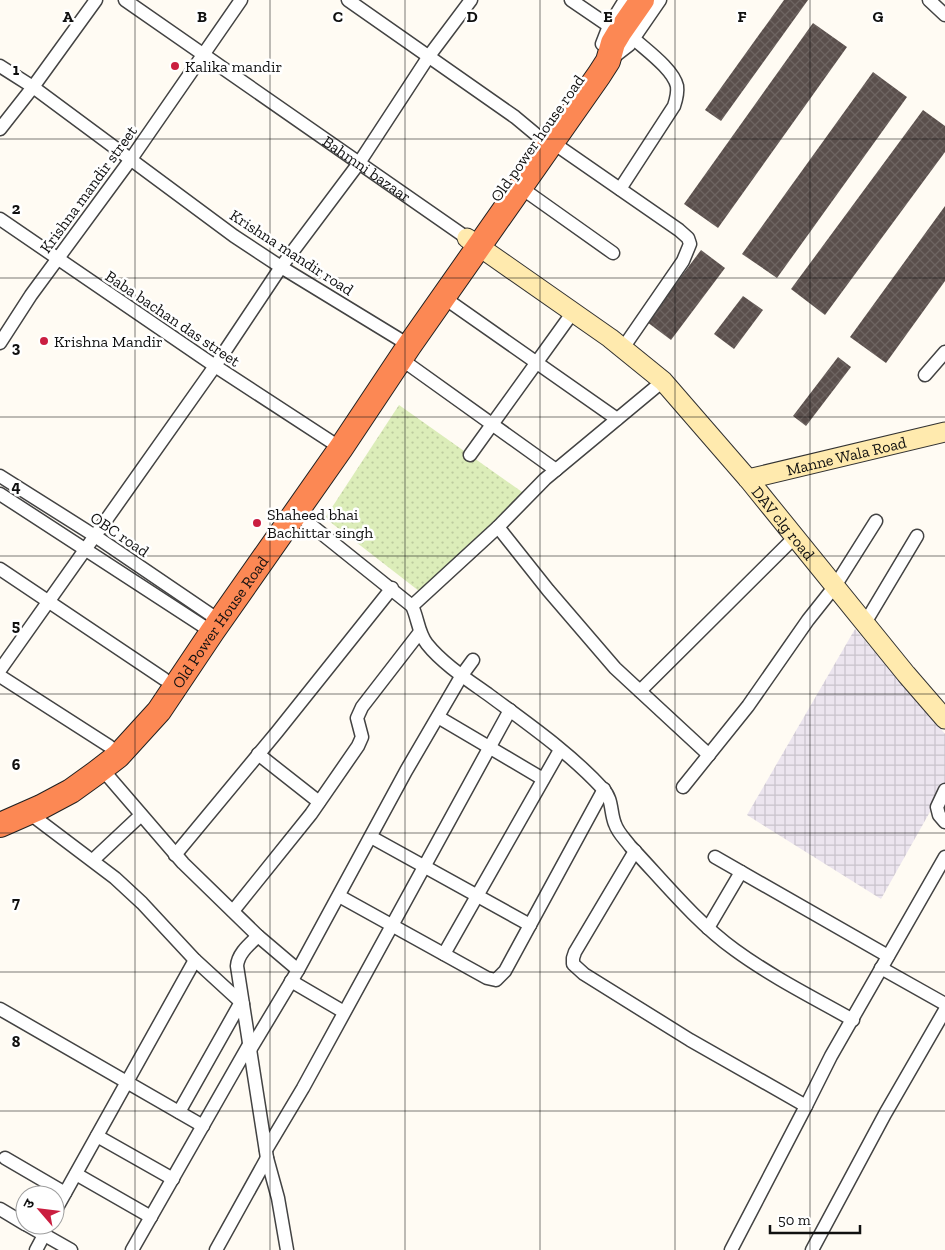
<svg xmlns="http://www.w3.org/2000/svg" width="945" height="1250" font-family="'Zilla Slab','Noto Sans Devanagari',serif">
  <style>
    .industrial { fill: url(#industrial-grid) }
    .green { fill: url(#green-dots) }
    .building { fill: url(#building-cross-hatch) }
    .lines { fill: none; stroke-linecap: round; stroke-linejoin: round }
    .street-casing { stroke: #434343; stroke-width: 15 }
    .secondary-casing { stroke: #323232; stroke-width: 21 }
    .highway-casing { stroke: #212121; stroke-width: 26 }
    .street { stroke: #fff; stroke-width: 12 }
    .secondary { stroke: #ffeaae; stroke-width: 19 }
    .highway { stroke: #fc8854; stroke-width: 24 }
    .grid { fill: none; stroke: #101010; stroke-width: 1; stroke-opacity: 0.55 }
    .poi-dot { fill: #ca1e40; stroke: #fff; stroke-width: 2 }
    .labels { text-anchor: middle; stroke-width: 5; stroke-linejoin: round; paint-order: stroke }
    .poi-label { font-size: 16px; fill: #101010; stroke: #fff; text-anchor: start }
    .street-label { font-size: 16px; fill: #101010; stroke: #fff }
    .grid-label { font-size: 16px; text-anchor: middle; font-weight: bold; fill: #101010; stroke: #fff; stroke-width: 5; stroke-linejoin: round; paint-order: stroke }
  </style>
  <defs>
    <pattern id="industrial-grid" width="8" height="8" patternUnits="userSpaceOnUse" patternTransform="scale(1.25)"><rect width="8" height="8" fill="#ece5ef"/><path d="M0 4h8M4 0v8" fill="none" stroke="#c9c3cc"/></pattern>
    <pattern id="green-dots" width="8" height="8" patternUnits="userSpaceOnUse" patternTransform="scale(1.25)"><rect width="8" height="8" fill="#dcedb9"/><path d="M2 2h.1M6 6h.1" fill="none" stroke="#bcca9e" stroke-width="1.8" stroke-linecap="round"/></pattern>
    <pattern id="building-cross-hatch" width="8" height="8" patternUnits="userSpaceOnUse" patternTransform="scale(1.25)"><rect width="8" height="8" fill="#5a4f4c"/><path d="M0 0l8 8M0 8l8-8" fill="none" stroke="#6d6461"/></pattern>
  </defs>
  <rect width="100%" height="100%" fill="#fffbf3"/>
  <polygon class="industrial" points="855,629 945,734 945,785 881,899 747,815"/>
  <polygon class="green" points="399,405 532,499 419,591 325,518"/>
  <g class="building">
    <polygon points="784,0 808,0 721,121 705,110"/>
    <polygon points="813,23 847,47 718,228 684,204"/>
    <polygon points="873,72 907,97 777,278 742,254"/>
    <polygon points="923,110 945,126 945,152 825,315 791,289"/>
    <polygon points="945,206 945,281 886,363 850,337"/>
    <polygon points="701,250 725,268 671,340 647,322"/>
    <polygon points="743,296 763,310 734,349 714,334"/>
    <polygon points="838,357 851,367 806,426 793,416"/>
  </g>
  <g class="lines">
    <g class="street-casing">
      <g id="street">
        <path id="s1" d="M 125,0 L 467,238"/>
        <polyline points="348,0 515,117 539,137"/>
        <polyline points="571,0 615,30"/>
        <polyline points="929,0 945,15"/>
        <polyline points="602,44 609,26 625,0"/>
        <polyline points="611,59 629,45 660,0"/>
        <polyline points="0,66 33,87 234,236 281,267 399,339"/>
        <polyline points="0,129 33,87 96,0"/>
        <polyline points="552,142 679,230 688,238 690,244 683,261 623,348"/>
        <polyline points="520,187 613,253"/>
        <path d="M 620,189 L 674,106 C 676,100 678,93 677,86 C 673,69 646,50 633,38"/>
        <polyline points="0,219 215,366 330,441"/>
        <polyline points="443,297 617,419"/>
        <polyline points="0,343 31,295 131,159 241,0"/>
        <polyline points="401,359 556,470"/>
        <polyline points="925,375 945,352"/>
        <polyline points="470,455 573,312"/>
        <polyline points="0,476 95,536 220,621"/>
        <polyline points="0,494 212,632"/>
        <path d="M 296,513 L 412,606 C 418,618 418,633 427,644 C 443,664 468,680 489,695 C 528,724 570,753 603,789 C 613,799 610,812 615,824 C 618,833 625,839 630,846 C 664,882 696,922 735,950 C 772,977 814,998 853,1020"/>
        <polyline points="498,527 548,590 615,668 709,755"/>
        <polyline points="0,569 164,679"/>
        <polyline points="412,606 498,527 545,479 663,381"/>
        <polyline points="865,623 917,536"/>
        <polyline points="0,670 215,366 281,267 359,163 429,56 471,0"/>
        <polyline points="0,676 109,746"/>
        <polyline points="640,691 795,537"/>
        <polyline points="438,717 543,779"/>
        <polyline points="258,754 319,802"/>
        <polyline points="102,769 183,863 258,936 298,970"/>
        <polyline points="683,787 748,706 808,620 835,586 876,521"/>
        <polyline points="945,790 937,807 939,815 945,822"/>
        <polyline points="29,813 115,878 142,903 195,960 243,1004"/>
        <polyline points="371,837 530,925"/>
        <polyline points="635,851 575,952 573,958 573,964 584,974 690,1040 806,1106 731,1250"/>
        <polyline points="175,855 277,732 392,588"/>
        <polyline points="715,857 888,956"/>
        <polyline points="93,860 141,815"/>
        <polyline points="339,896 487,978 496,980 505,971 604,789"/>
        <polyline points="233,911 311,814 358,746 362,737 357,718 362,707 420,632"/>
        <polyline points="708,928 741,872"/>
        <path d="M 258,936 C 250,944 238,953 237,966 L 267,1158 L 278,1198 L 287,1250"/>
        <polyline points="444,954 560,750"/>
        <polyline points="881,968 945,1004"/>
        <polyline points="291,981 344,1012"/>
        <polyline points="0,1009 203,1126"/>
        <polyline points="250,1050 298,970 406,771 462,675 473,660"/>
        <polyline points="806,1106 831,1056 945,857"/>
        <polyline points="179,1112 241,1002"/>
        <polyline points="97,1136 173,1179"/>
        <polyline points="266,1150 303,1088 510,710"/>
        <polyline points="5,1158 65,1193"/>
        <polyline points="76,1174 151,1217"/>
        <polyline points="0,1209 25,1224"/>
        <polyline points="55,1211 195,960"/>
        <polyline points="27,1225 71,1250"/>
        <polyline points="36,1250 44,1235"/>
        <polyline points="132,1250 250,1043"/>
        <polyline points="216,1250 267,1158"/>
        <polyline points="812,1250 885,1114 945,1010"/>
      </g>
    </g>
    <g class="secondary-casing">
      <g id="secondary">
        <path id="s2" d="M 467,238 L 610,338 L 663,381 L 748,479 L 906,674 L 945,719"/>
        <path id="s3" d="M 748,479 L 945,432"/>
      </g>
    </g>
    <g class="highway-casing">
      <g id="highway">
        <path id="s4" d="M 0,825 L 41,807 L 71,791 L 96,773 L 118,756 L 159,711 L 212,632 L 341,448 L 409,346 L 599,75 L 608,61 L 613,43 L 619,33 L 642,0"/>
      </g>
    </g>
    <use href="#street" class="street"/>
    <use href="#secondary" class="secondary"/>
    <use href="#highway" class="highway"/>
  </g>
  <path class="grid" d="M 135,0 L 135,1250M 270,0 L 270,1250M 405,0 L 405,1250M 540,0 L 540,1250M 675,0 L 675,1250M 810,0 L 810,1250M 0,139 L 945,139M 0,278 L 945,278M 0,417 L 945,417M 0,556 L 945,556M 0,694 L 945,694M 0,833 L 945,833M 0,972 L 945,972M 0,1111 L 945,1111"/>
  <g class="poi-dot">
    <circle cx="175" cy="66" r="5"/>
    <circle cx="44" cy="341" r="5"/>
    <circle cx="257" cy="523" r="5"/>
  </g>
  <g class="labels">
    <g class="poi-label">
      <text x="185" y="72">Kalika mandir</text>
      <text x="54" y="347">Krishna Mandir</text>
      <text x="267" y="520">Shaheed bhai<tspan x="267" dy="18">Bachittar singh</tspan></text>
    </g>
    <g class="street-label">
      <text transform="translate(537 138) rotate(-55)" y="6">Old power house road</text>
      <text dy="6" stroke="none"><textPath href="#s1" startOffset="295">Bahmni bazaar</textPath></text>
      <text transform="translate(88 189) rotate(-54)" y="6">Krishna mandir street</text>
      <text transform="translate(292 252) rotate(33)" y="6">Krishna mandir road</text>
      <text transform="translate(173 318) rotate(34)" y="6">Baba bachan das street</text>
      <text dy="6" stroke="none"><textPath href="#s3" startOffset="101">Manne Wala Road</textPath></text>
      <text dy="6" stroke="none"><textPath href="#s2" startOffset="429">DAV clg road</textPath></text>
      <text transform="translate(120 534) rotate(34)" y="6">OBC road</text>
      <text dy="6" stroke="none"><textPath href="#s4" startOffset="306">Old Power House Road</textPath></text>
    </g>
  </g>
  <g class="grid-label">
    <text x="68" y="22">A</text>
    <text x="202" y="22">B</text>
    <text x="338" y="22">C</text>
    <text x="472" y="22">D</text>
    <text x="608" y="22">E</text>
    <text x="742" y="22">F</text>
    <text x="878" y="22">G</text>
    <text x="16" y="75">1</text>
    <text x="16" y="214">2</text>
    <text x="16" y="353">3</text>
    <text x="16" y="492">4</text>
    <text x="16" y="631">5</text>
    <text x="16" y="770">6</text>
    <text x="16" y="908">7</text>
    <text x="16" y="1047">8</text>
  </g>
  <g transform="translate(40 1210) rotate(298)"><circle r="24" fill="#ffffff" stroke="#9f9f9f"/>
  <path d="M0-4L9 19L0 12L-9 19Z" fill="#ca1e40"/>
  <text y="-8" font-size="14" font-weight="bold" text-anchor="middle" fill="#101010">उ</text>
  </g>
  <path d="M770 1225v8h90v-8" fill="none" stroke="#101010" stroke-width="2.5"/>
  <text x="778" y="1225" font-size="15" fill="#101010" stroke="#ffffff" stroke-width="4" paint-order="stroke">50 m</text>
</svg>
